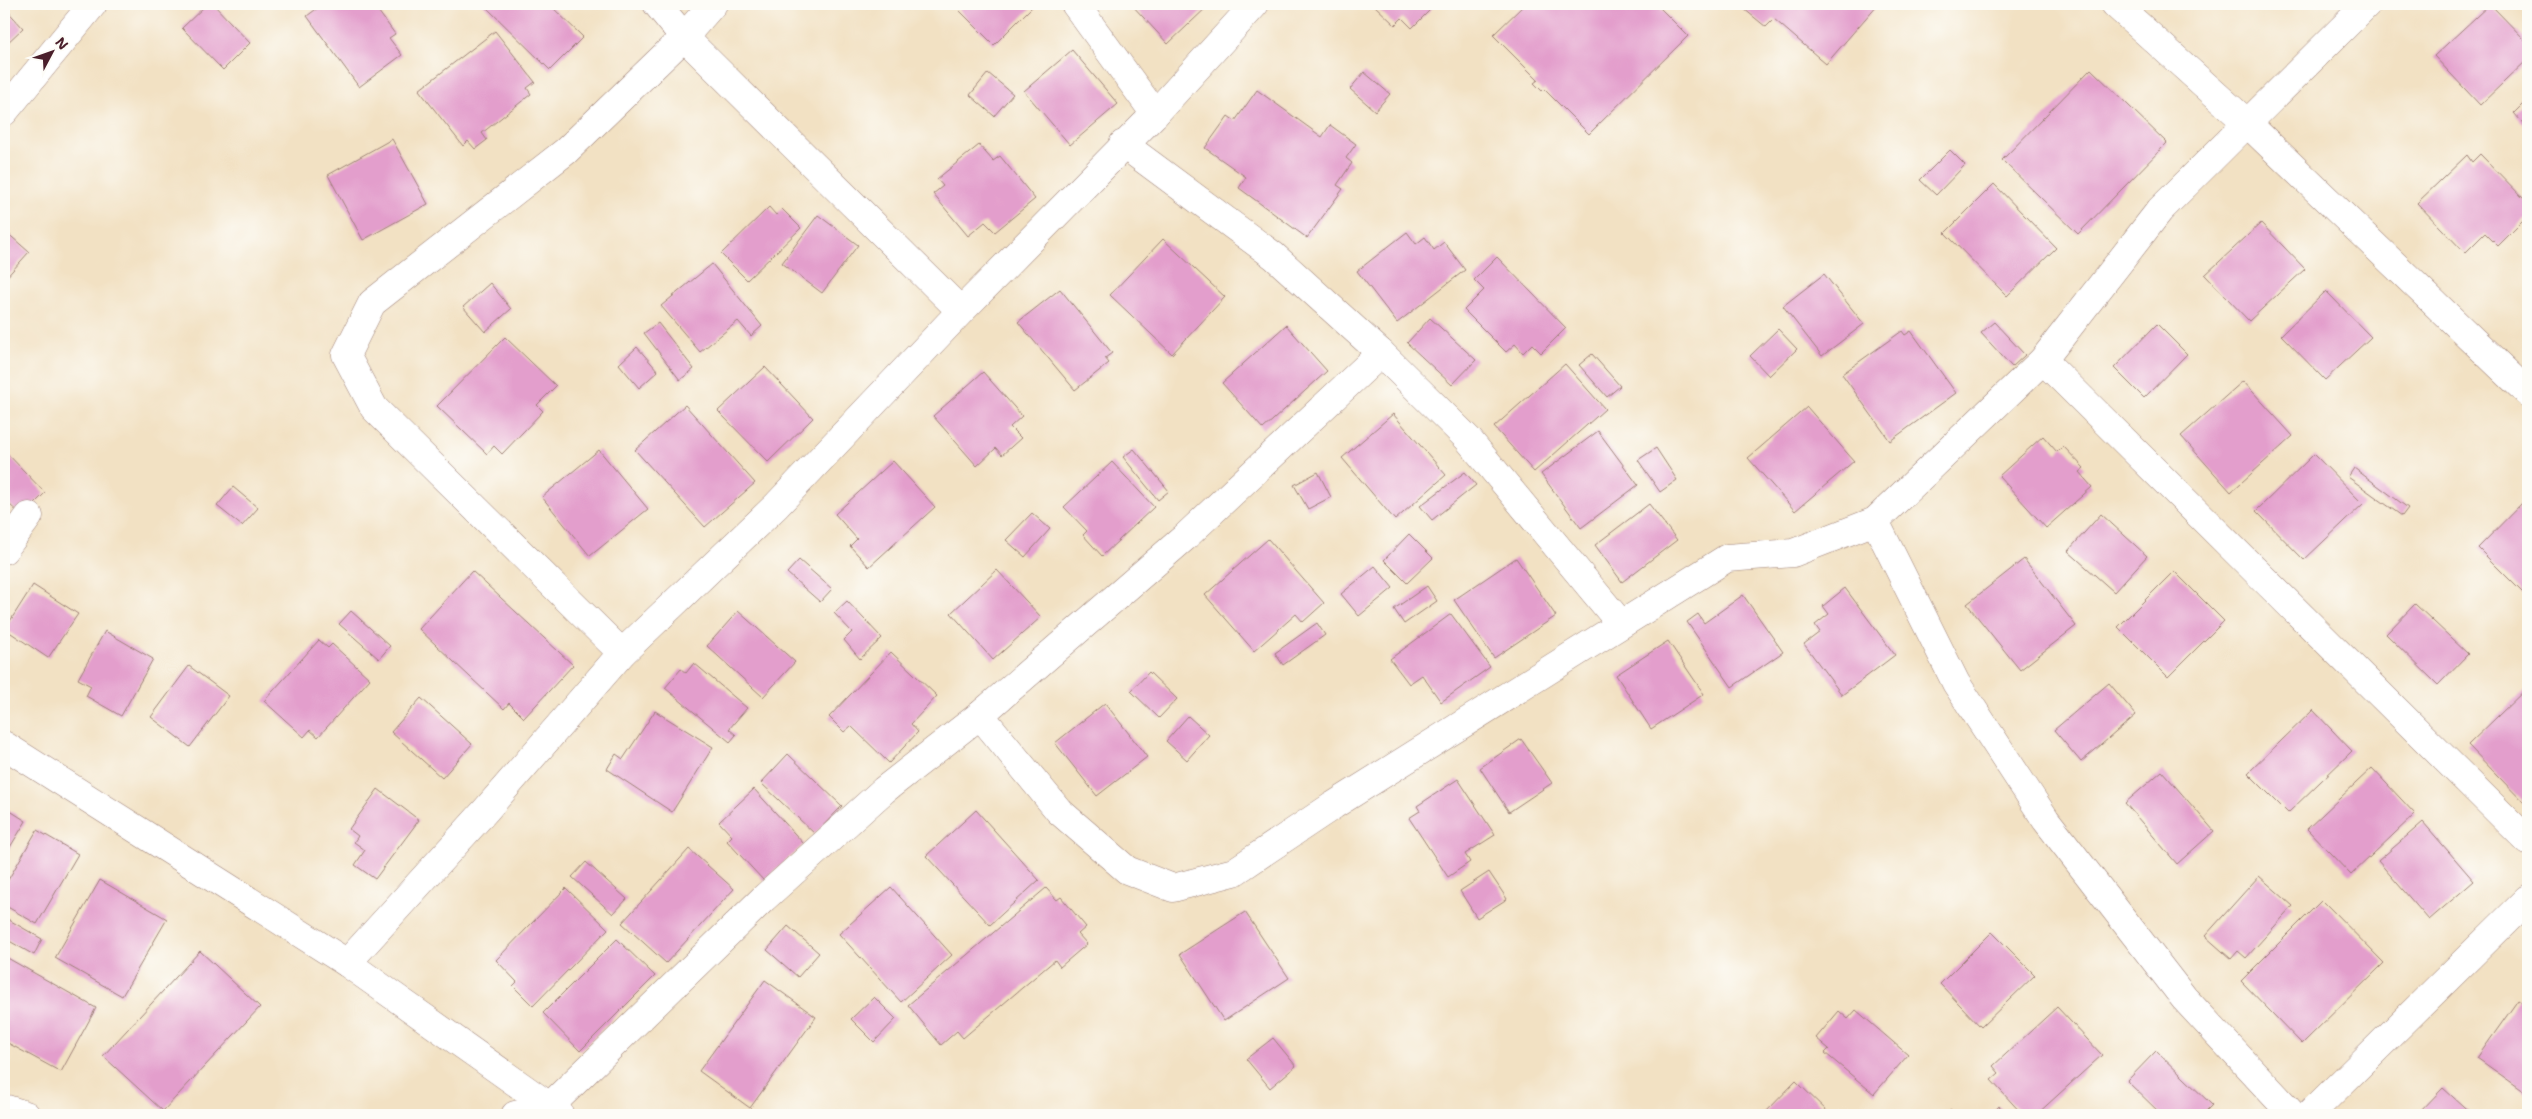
<svg xmlns="http://www.w3.org/2000/svg" width="2532" height="1119" font-family="'Shantell Sans',sans-serif">
  <style>
    .building { fill: #e39ecc }
    .lines { fill: none; stroke-linecap: round; stroke-linejoin: round }
    .minor-casing { stroke: #9e8077; stroke-width: 29 }
    .minor { stroke: #fff; stroke-width: 28 }
  </style>
  <rect width="100%" height="100%" fill="#fdfcf7"/>
  <filter id="ink" filterUnits="userSpaceOnUse"><feTurbulence type="fractalNoise" baseFrequency=".02" numOctaves="2"/><feDisplacementMap in="SourceGraphic" scale="10" xChannelSelector="R" yChannelSelector="G"/><feConvolveMatrix kernelMatrix="1 2 1 2 8 2 1 2 1" color-interpolation-filters="sRGB"/></filter>
  <filter id="wash" filterUnits="userSpaceOnUse"><feTurbulence type="fractalNoise" baseFrequency=".0096" numOctaves="4" result="noise"/><feDisplacementMap in="SourceGraphic" scale="20" xChannelSelector="R" yChannelSelector="G"/><feGaussianBlur stdDeviation="1.12" result="paint"/><feColorMatrix in="noise" values="0 0 0 0 0 0 0 0 0 0 0 0 0 0 0 0 0 1.4 0 .05"/><feComposite in="paint" operator="in"/></filter>
  <g filter="url(#wash)">
    <rect width="100%" height="100%" fill="#f2e1c3"/>
    <g id="blocks">
      <g class="building">
        <polygon points="207,4 213,4 250,43 223,70 182,28"/>
        <polygon points="323,4 373,4 395,34 389,38 402,55 359,87 307,16"/>
        <polygon points="483,4 549,4 583,37 550,70"/>
        <polygon points="965,4 1032,4 1034,5 994,45 959,10"/>
        <polygon points="1131,4 1210,4 1168,44"/>
        <polygon points="1373,4 1436,4 1412,28 1402,18 1395,25"/>
        <polygon points="1525,4 1656,4 1688,36 1589,134 1544,89 1542,91 1534,83 1538,80 1493,35"/>
        <polygon points="1738,4 1878,4 1826,64 1774,19 1766,27"/>
        <polygon points="2490,4 2528,43 2528,59 2480,105 2434,56"/>
        <polygon points="4,7 23,28 4,46"/>
        <polygon points="495,31 535,82 527,88 531,94 482,133 487,140 475,149 468,141 463,146 419,90"/>
        <polygon points="1072,50 1118,104 1070,145 1024,91"/>
        <polygon points="2091,69 2167,143 2078,234 2002,160"/>
        <polygon points="1364,72 1390,94 1375,111 1350,89"/>
        <polygon points="988,73 1013,94 994,116 970,95"/>
        <polygon points="1257,90 1322,137 1330,125 1356,144 1346,158 1352,163 1337,185 1343,189 1307,238 1239,188 1246,177 1205,148 1228,116 1235,121"/>
        <polygon points="2525,102 2528,106 2528,129 2514,113"/>
        <polygon points="392,139 428,204 363,240 328,175"/>
        <polygon points="979,145 993,161 1000,156 1035,199 995,232 985,222 968,236 933,194 943,186 937,179"/>
        <polygon points="1950,150 1965,165 1936,195 1920,180"/>
        <polygon points="2480,154 2528,203 2528,216 2498,246 2485,233 2465,253 2417,203 2467,155 2472,162"/>
        <polygon points="1994,184 2056,248 2007,296 1945,233"/>
        <polygon points="769,207 776,215 782,209 801,228 747,280 721,254"/>
        <polygon points="818,215 858,245 822,293 782,263"/>
        <polygon points="2261,223 2305,269 2249,321 2205,275"/>
        <polygon points="4,230 29,252 4,280"/>
        <polygon points="1407,232 1416,244 1425,237 1434,250 1444,242 1465,270 1397,323 1357,271"/>
        <polygon points="1163,239 1225,297 1172,354 1110,295"/>
        <polygon points="1497,257 1566,328 1541,353 1532,344 1523,353 1515,344 1506,352 1464,310 1484,290 1474,280"/>
        <polygon points="712,264 762,326 751,336 738,321 700,352 661,306"/>
        <polygon points="1824,274 1864,324 1822,356 1783,306"/>
        <polygon points="490,283 511,309 485,332 463,307"/>
        <polygon points="1060,289 1112,353 1105,358 1109,363 1075,390 1018,322"/>
        <polygon points="2326,291 2371,337 2325,380 2281,335"/>
        <polygon points="1430,318 1476,360 1452,385 1407,343"/>
        <polygon points="1994,322 2025,355 2012,367 1981,333"/>
        <polygon points="658,323 694,369 680,380 644,333"/>
        <polygon points="2157,324 2187,354 2144,398 2114,368"/>
        <polygon points="1286,325 1327,371 1263,429 1222,383"/>
        <polygon points="1778,329 1797,349 1769,376 1750,356"/>
        <polygon points="1902,331 1905,335 1911,331 1956,393 1890,441 1842,374"/>
        <polygon points="505,337 556,386 537,405 543,411 502,454 494,446 487,454 437,406"/>
        <polygon points="637,347 658,371 639,388 619,364"/>
        <polygon points="1592,354 1620,386 1607,397 1579,365"/>
        <polygon points="1565,364 1605,409 1534,472 1494,427"/>
        <polygon points="765,367 813,418 768,462 718,411"/>
        <polygon points="983,372 1022,416 1010,427 1021,438 1002,455 996,448 977,466 933,416"/>
        <polygon points="2243,381 2293,436 2231,492 2181,436"/>
        <polygon points="685,405 755,483 705,527 635,450"/>
        <polygon points="1807,407 1854,461 1795,511 1748,458"/>
        <polygon points="1393,414 1446,475 1395,520 1342,458"/>
        <polygon points="1598,431 1638,485 1581,528 1541,474"/>
        <polygon points="2043,436 2057,452 2063,446 2084,468 2079,472 2092,487 2046,528 1999,476"/>
        <polygon points="1656,448 1677,480 1660,492 1638,460"/>
        <polygon points="1134,449 1169,491 1158,500 1123,457"/>
        <polygon points="4,450 45,493 22,516 9,504 4,508"/>
        <polygon points="599,450 648,509 590,556 542,497"/>
        <polygon points="2314,454 2363,504 2304,560 2256,511"/>
        <polygon points="893,461 935,507 869,567 850,546 857,539 835,514"/>
        <polygon points="1112,462 1154,507 1102,556 1083,535 1087,531 1064,507"/>
        <polygon points="2354,468 2408,508 2402,516 2348,477"/>
        <polygon points="1318,472 1331,497 1308,509 1294,485"/>
        <polygon points="1465,472 1476,485 1432,520 1420,506"/>
        <polygon points="233,487 258,508 242,526 217,506"/>
        <polygon points="2528,497 2528,595 2527,597 2478,548"/>
        <polygon points="1649,504 1677,540 1622,582 1595,545"/>
        <polygon points="1032,513 1050,529 1025,557 1006,540"/>
        <polygon points="2101,514 2147,556 2114,592 2068,551"/>
        <polygon points="1409,534 1433,558 1407,583 1384,560"/>
        <polygon points="1268,539 1324,603 1303,622 1296,614 1254,651 1205,595"/>
        <polygon points="1516,558 1556,616 1494,658 1454,600"/>
        <polygon points="2024,559 2076,626 2020,670 1967,604"/>
        <polygon points="799,560 832,589 820,602 787,573"/>
        <polygon points="1375,566 1393,588 1359,616 1341,594"/>
        <polygon points="997,570 1041,617 993,660 951,613"/>
        <polygon points="472,571 573,665 524,718 509,703 504,709 419,629"/>
        <polygon points="2174,571 2224,621 2168,677 2118,627"/>
        <polygon points="33,585 78,614 48,658 5,629"/>
        <polygon points="1427,586 1437,601 1404,624 1394,609"/>
        <polygon points="1845,588 1895,655 1842,695 1804,644 1820,632 1815,625 1829,614 1823,606"/>
        <polygon points="1743,595 1783,652 1732,687 1687,622 1698,614 1704,623"/>
        <polygon points="847,601 882,638 860,659 844,640 852,632 834,613"/>
        <polygon points="2415,604 2468,654 2438,685 2386,634"/>
        <polygon points="351,611 390,646 379,659 339,624"/>
        <polygon points="738,611 795,662 763,697 707,646"/>
        <polygon points="1451,614 1490,667 1441,702 1422,675 1409,684 1390,659"/>
        <polygon points="1317,623 1325,635 1283,665 1275,653"/>
        <polygon points="105,631 153,659 121,716 86,696 91,686 78,679"/>
        <polygon points="319,640 328,648 332,644 370,679 318,737 310,730 304,737 264,701"/>
        <polygon points="1668,641 1704,694 1651,729 1616,675"/>
        <polygon points="891,652 937,696 911,724 918,732 889,763 851,726 844,732 829,717"/>
        <polygon points="694,663 747,708 729,729 736,735 730,742 665,688 681,669 686,673"/>
        <polygon points="189,666 229,696 190,747 151,717"/>
        <polygon points="1149,672 1177,699 1159,718 1131,691"/>
        <polygon points="2109,683 2136,715 2081,762 2054,730"/>
        <polygon points="2528,687 2528,807 2468,745"/>
        <polygon points="421,698 472,744 442,778 391,732"/>
        <polygon points="1105,703 1147,757 1097,796 1055,743"/>
        <polygon points="2313,710 2352,751 2288,813 2248,773"/>
        <polygon points="655,711 713,747 672,812 607,769 616,754 623,759"/>
        <polygon points="1188,716 1209,735 1187,760 1166,741"/>
        <polygon points="1521,739 1552,783 1509,812 1480,768"/>
        <polygon points="788,754 842,806 815,834 761,783"/>
        <polygon points="2372,768 2415,814 2351,875 2307,829"/>
        <polygon points="2162,771 2214,831 2177,864 2125,803"/>
        <polygon points="1458,779 1495,835 1465,854 1470,862 1448,877 1409,818 1420,811 1417,806"/>
        <polygon points="378,789 419,820 375,879 355,865 365,850 354,842 358,836 349,829"/>
        <polygon points="754,789 804,844 764,881 727,841 732,836 719,822"/>
        <polygon points="4,807 26,821 4,857"/>
        <polygon points="976,810 1039,880 990,925 926,856"/>
        <polygon points="2423,822 2474,881 2429,920 2378,861"/>
        <polygon points="37,830 78,854 37,924 4,905 4,887"/>
        <polygon points="689,849 734,889 666,963 622,923"/>
        <polygon points="586,862 627,899 613,914 572,877"/>
        <polygon points="1489,872 1507,899 1477,918 1460,891"/>
        <polygon points="2259,876 2293,906 2246,958 2238,951 2231,959 2205,936"/>
        <polygon points="100,880 167,919 122,996 55,958"/>
        <polygon points="891,887 952,955 901,1002 839,934"/>
        <polygon points="566,888 608,929 533,1006 513,986 517,982 496,960"/>
        <polygon points="1046,888 1057,900 1061,897 1086,927 1078,934 1087,944 1060,967 1055,960 963,1038 957,1031 941,1045 908,1005"/>
        <polygon points="2322,900 2384,963 2302,1044 2241,981"/>
        <polygon points="1245,912 1289,978 1224,1021 1180,954"/>
        <polygon points="4,917 42,939 34,955 4,938"/>
        <polygon points="788,926 819,953 798,977 767,950"/>
        <polygon points="1992,932 2035,975 1981,1027 1940,984"/>
        <polygon points="617,939 655,976 580,1051 543,1013"/>
        <polygon points="200,951 260,1007 163,1111 103,1056"/>
        <polygon points="4,956 96,1008 61,1072 4,1041"/>
        <polygon points="765,980 816,1017 750,1108 699,1071"/>
        <polygon points="874,997 896,1019 874,1042 851,1019"/>
        <polygon points="2518,1000 2528,1007 2528,1094 2477,1058"/>
        <polygon points="2057,1007 2102,1055 2036,1115 2023,1115 1991,1080 1999,1073 1993,1066"/>
        <polygon points="1856,1010 1908,1055 1874,1094 1825,1053 1829,1049 1816,1038 1839,1011 1848,1019"/>
        <polygon points="1273,1038 1296,1066 1270,1088 1246,1059"/>
        <polygon points="2156,1051 2212,1105 2202,1115 2162,1115 2127,1081"/>
        <polygon points="1796,1081 1831,1115 1763,1115"/>
        <polygon points="2443,1088 2473,1115 2417,1115"/>
        <polygon points="1999,1106 2009,1115 1991,1115"/>
        <polygon points="1951,1110 1956,1115 1945,1115"/>
      </g>
    </g>
  </g>
  <g filter="url(#ink)">
    <use href="#blocks" fill-opacity="0" stroke="#9e8077" stroke-width="1"/>
    <g class="lines">
      <g class="minor-casing">
        <g id="minor">
          <polyline points="657,4 684,37 961,311"/>
          <polyline points="1075,4 1155,114"/>
          <polyline points="2115,4 2246,122 2528,393"/>
          <polyline points="4,112 93,4"/>
          <polyline points="1123,144 1274,256 1381,353 1468,439 1621,624"/>
          <polyline points="2043,360 2528,841"/>
          <polyline points="1875,521 1956,683 2046,820 2184,998 2293,1115"/>
          <polyline points="4,550 29,516"/>
          <polyline points="622,653 374,408 346,355 372,303 566,151 684,37 713,4"/>
          <polyline points="980,715 1059,811 1127,870 1173,888 1234,872 1334,805 1727,558 1793,553 1875,521 2043,360 2160,210 2367,4"/>
          <polyline points="4,745 347,963 559,1113"/>
          <polyline points="347,963 486,810 622,653 776,506 961,311 1155,114 1255,4"/>
          <polyline points="4,1108 26,1115"/>
          <polyline points="515,1115 550,1106 763,899 884,790 980,715 1184,538 1381,353"/>
          <polyline points="2309,1115 2528,899"/>
        </g>
      </g>
      <use href="#minor" class="minor"/>
    </g>
  </g>
  <rect width="2532" height="1119" fill="none" stroke="#fdfcf7" stroke-width="20"/>
  <g transform="translate(52 52) rotate(49)" stroke="#fdfcf7" stroke-width="4" paint-order="stroke">
  <path d="M0-4L9 19L0 12L-9 19Z" fill="#4a1f2b"/>
  <text y="-8" font-size="14" font-weight="bold" text-anchor="middle" fill="#4a1f2b">N</text>
  </g>
</svg>
